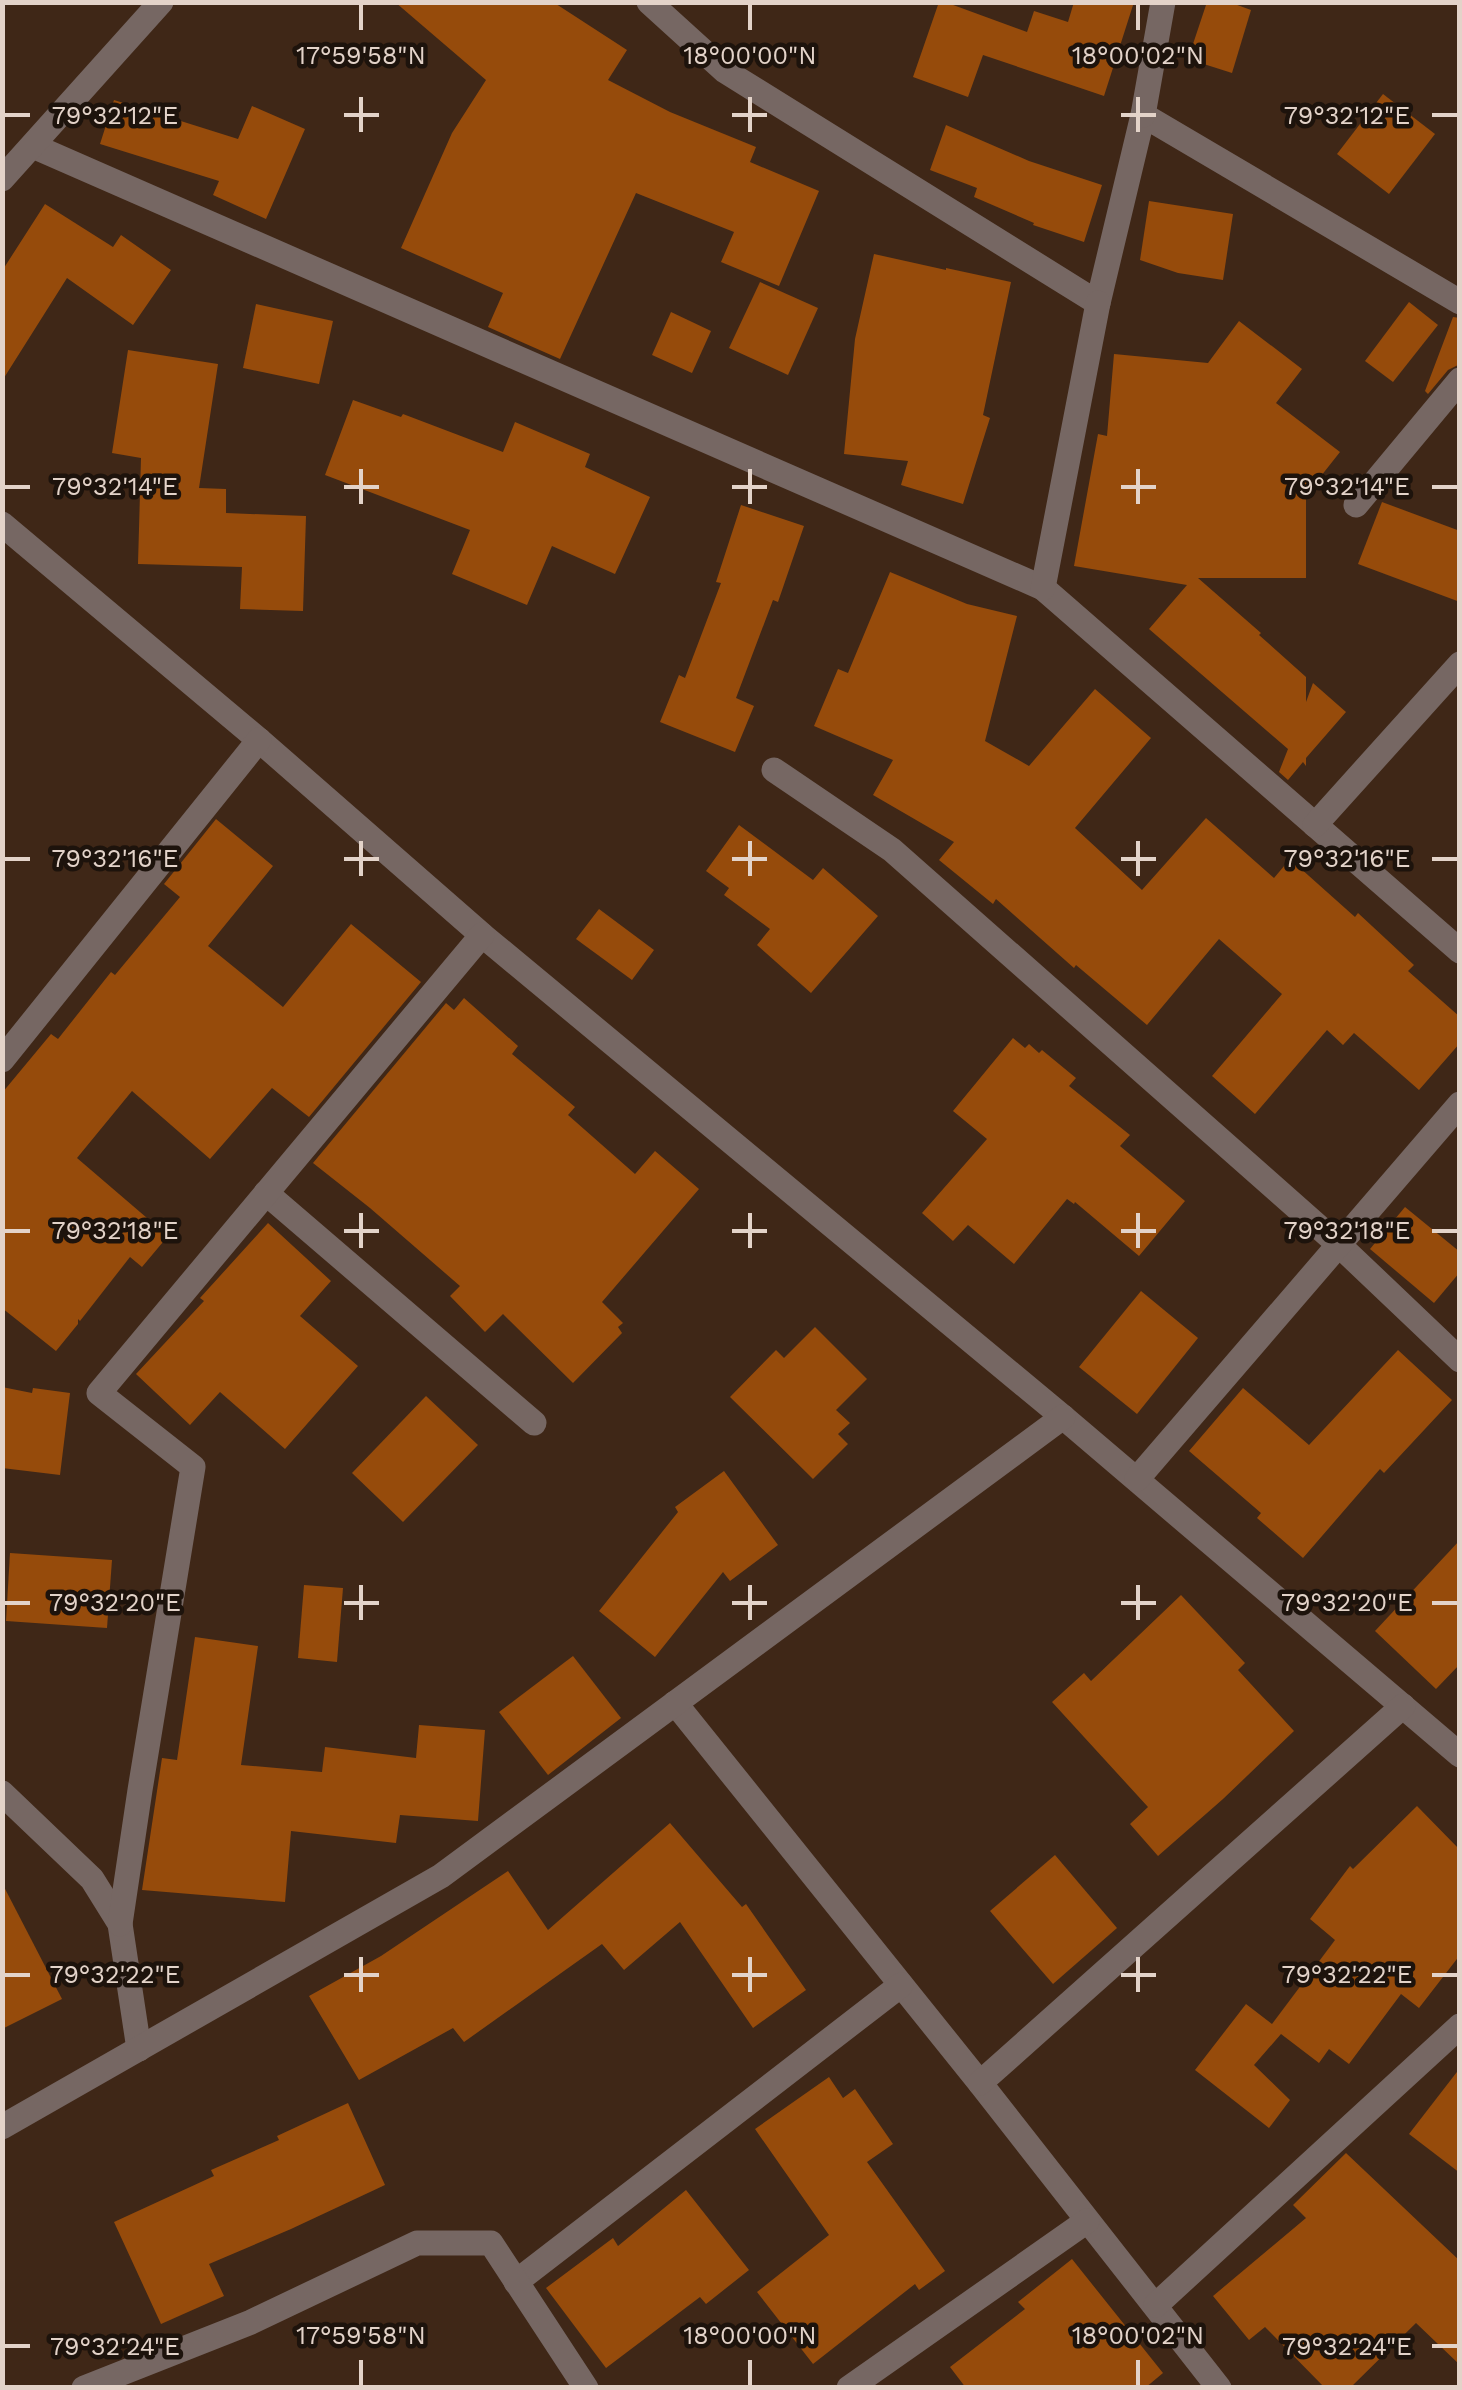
<svg xmlns="http://www.w3.org/2000/svg" width="1462" height="2390" font-family="'Work Sans',sans-serif">
  <style>
    .building { fill: #964b0b }
    .lines { fill: none; stroke-linecap: round; stroke-linejoin: round }
    .minor { stroke: #766763; stroke-width: 25 }
    .ticks { fill: none; stroke: #e3d3c9; stroke-width: 4 }
    .ticks-label { font-size: 25px; text-anchor: middle; fill: #e3d3c9; stroke: #1d130c; stroke-width: 9; stroke-linejoin: round; paint-order: stroke }
  </style>
  <rect width="100%" height="100%" fill="#3f2717"/>
  <g class="building">
    <polygon points="395,2 553,2 627,50 608,80 670,112 756,147 750,162 819,191 779,286 721,262 734,232 636,193 560,359 488,327 503,293 401,248 452,133 486,80"/>
    <polygon points="939,2 945,2 1027,32 1034,11 1068,22 1074,2 1134,2 1104,96 983,55 968,97 913,77"/>
    <polygon points="1207,2 1229,2 1251,10 1232,73 1188,59"/>
    <polygon points="1383,94 1435,134 1389,194 1337,154"/>
    <polygon points="114,100 238,139 252,106 305,129 266,219 213,195 219,181 100,144"/>
    <polygon points="946,125 1029,161 1102,185 1084,242 1033,225 1034,223 974,197 977,188 930,170"/>
    <polygon points="1149,201 1233,214 1223,280 1178,273 1140,260"/>
    <polygon points="45,204 113,247 121,235 171,270 133,325 67,278 2,381 2,271"/>
    <polygon points="874,254 946,270 946,268 1011,282 983,415 990,418 963,504 901,485 908,461 844,454 855,339"/>
    <polygon points="760,282 818,308 788,375 729,348"/>
    <polygon points="1409,302 1438,325 1393,382 1365,361"/>
    <polygon points="256,304 333,321 319,384 243,368"/>
    <polygon points="671,312 711,331 692,373 652,355"/>
    <polygon points="1453,317 1460,318 1460,364 1448,370 1428,394 1425,391"/>
    <polygon points="1239,321 1302,369 1276,403 1340,452 1306,495 1306,578 1198,578 1261,633 1259,635 1306,677 1306,702 1313,683 1346,712 1306,758 1306,766 1303,762 1288,780 1279,772 1288,749 1149,629 1187,585 1074,566 1098,434 1107,436 1114,354 1208,363"/>
    <polygon points="128,350 218,364 199,488 226,489 226,513 306,516 303,611 240,609 242,567 138,564 141,458 112,453"/>
    <polygon points="353,400 401,417 403,414 503,452 515,422 590,454 585,467 650,497 615,574 552,546 527,605 452,574 470,530 325,475"/>
    <polygon points="1382,502 1460,531 1460,602 1358,564"/>
    <polygon points="741,505 804,526 778,602 773,600 736,698 754,706 735,752 660,722 679,675 685,678 721,583 716,582"/>
    <polygon points="890,572 967,604 1017,616 985,741 1029,766 1095,689 1151,738 1075,828 1142,890 1206,818 1274,878 1290,859 1355,917 1358,913 1414,965 1408,971 1460,1017 1460,1043 1419,1090 1354,1033 1343,1045 1327,1030 1255,1114 1212,1076 1282,994 1219,939 1147,1025 1076,965 1074,968 996,899 993,904 939,860 954,842 873,795 893,760 814,726 838,669 848,673"/>
    <polygon points="216,819 273,866 208,946 283,1007 351,924 421,982 309,1117 272,1088 210,1159 132,1091 77,1158 168,1236 142,1267 130,1257 80,1321 78,1319 78,1324 56,1351 2,1308 2,1093 51,1034 58,1039 111,972 115,975 180,897 164,884"/>
    <polygon points="739,825 813,880 823,868 878,916 811,993 757,945 770,929 724,895 729,888 706,871"/>
    <polygon points="599,909 654,950 632,980 576,939"/>
    <polygon points="464,998 518,1046 512,1054 575,1107 568,1115 635,1174 655,1151 699,1189 602,1302 623,1323 618,1327 622,1333 573,1383 503,1314 485,1332 450,1296 460,1286 370,1208 313,1163 446,1003 454,1010"/>
    <polygon points="1013,1038 1025,1048 1029,1044 1039,1053 1042,1050 1076,1078 1069,1086 1130,1135 1120,1146 1185,1201 1139,1256 1075,1202 1074,1204 1067,1199 1014,1264 968,1225 953,1241 922,1213 987,1139 953,1111"/>
    <polygon points="1405,1207 1460,1252 1460,1272 1434,1303 1370,1249"/>
    <polygon points="268,1223 331,1281 300,1316 358,1366 285,1449 220,1392 190,1425 136,1374 204,1301 200,1298"/>
    <polygon points="1141,1291 1198,1338 1137,1414 1079,1367"/>
    <polygon points="815,1327 867,1379 836,1410 850,1423 838,1434 848,1444 813,1479 730,1397 776,1350 784,1358"/>
    <polygon points="1398,1350 1452,1400 1384,1473 1380,1469 1303,1558 1257,1518 1261,1513 1189,1451 1243,1388 1309,1445"/>
    <polygon points="2,1387 32,1393 33,1388 70,1393 60,1475 2,1468"/>
    <polygon points="426,1396 478,1445 403,1522 352,1473"/>
    <polygon points="724,1471 778,1545 730,1581 723,1572 655,1657 599,1611 678,1512 675,1507"/>
    <polygon points="1460,1540 1460,1664 1436,1689 1375,1631"/>
    <polygon points="10,1553 112,1560 107,1628 6,1621"/>
    <polygon points="304,1585 343,1588 337,1662 298,1658"/>
    <polygon points="1181,1595 1245,1663 1238,1670 1294,1731 1223,1799 1158,1856 1130,1824 1148,1807 1052,1702 1084,1673 1091,1681"/>
    <polygon points="195,1637 258,1646 241,1765 322,1772 325,1747 416,1758 419,1725 485,1730 478,1821 400,1815 396,1843 291,1831 285,1902 142,1890 162,1758 177,1760"/>
    <polygon points="573,1656 621,1718 548,1775 499,1712"/>
    <polygon points="1417,1806 1460,1850 1460,1955 1419,2008 1401,1994 1349,2064 1329,2049 1319,2063 1281,2034 1254,2065 1290,2100 1269,2128 1195,2070 1246,2004 1272,2024 1335,1940 1310,1919 1350,1866 1353,1869"/>
    <polygon points="670,1823 742,1907 746,1904 806,1990 753,2028 680,1922 624,1970 602,1944 464,2042 453,2028 359,2080 309,1996 381,1956 508,1871 548,1930"/>
    <polygon points="1055,1855 1117,1928 1053,1984 990,1911"/>
    <polygon points="2,1883 62,1999 2,2029"/>
    <polygon points="1460,2068 1460,2173 1409,2134"/>
    <polygon points="829,2077 843,2098 855,2089 893,2144 867,2162 945,2271 919,2290 915,2284 813,2364 757,2292 829,2235 755,2129"/>
    <polygon points="348,2103 385,2185 291,2229 209,2264 224,2296 161,2324 114,2222 214,2176 211,2170 279,2140 277,2136"/>
    <polygon points="1346,2153 1460,2261 1460,2365 1416,2323 1350,2388 1325,2388 1265,2327 1249,2340 1213,2296 1306,2218 1293,2205"/>
    <polygon points="686,2190 749,2270 706,2304 700,2297 606,2368 546,2288 613,2238 618,2246"/>
    <polygon points="1072,2259 1163,2373 1145,2388 966,2388 950,2367 1025,2309 1018,2302"/>
  </g>
  <g class="lines">
    <g class="minor">
      <polyline points="649,2 725,71 1098,303 1143,115 1460,302"/>
      <polyline points="1143,115 1163,2"/>
      <polyline points="33,146 1043,588 1460,951"/>
      <polyline points="2,179 161,2"/>
      <polyline points="1356,505 1460,380"/>
      <polyline points="2,524 259,740 482,935 1063,1417 1460,1755"/>
      <polyline points="1043,588 1098,303"/>
      <polyline points="774,770 892,850 1338,1244 1460,1360"/>
      <polyline points="1315,825 1460,664"/>
      <polyline points="2,1060 259,740"/>
      <polyline points="266,1193 534,1423"/>
      <polyline points="1137,1479 1460,1104"/>
      <polyline points="675,1703 980,2083 1219,2388"/>
      <polyline points="2,1793 92,1879 120,1924 139,2049"/>
      <polyline points="120,1924 140,1790 193,1467 99,1393 482,935"/>
      <polyline points="980,2083 1403,1706"/>
      <polyline points="2,2127 441,1876 1063,1417"/>
      <polyline points="516,2282 901,1985"/>
      <polyline points="1156,2305 1460,2026"/>
      <polyline points="84,2388 251,2322 417,2243 491,2243 586,2388"/>
      <polyline points="849,2388 1087,2221"/>
    </g>
  </g>
  <path class="ticks" d="M 361,5 L 361,30M 750,5 L 750,30M 1138,5 L 1138,30M 361,97 L 361,132M 750,97 L 750,132M 1138,97 L 1138,132M 5,115 L 30,115M 344,115 L 379,115M 732,115 L 767,115M 1121,115 L 1156,115M 1432,115 L 1457,115M 361,469 L 361,504M 750,469 L 750,504M 1138,469 L 1138,504M 5,487 L 30,487M 344,487 L 379,487M 732,487 L 767,487M 1121,487 L 1156,487M 1432,487 L 1457,487M 361,841 L 361,876M 750,841 L 750,876M 1138,841 L 1138,876M 5,859 L 30,859M 344,859 L 379,859M 732,859 L 767,859M 1121,859 L 1156,859M 1432,859 L 1457,859M 361,1213 L 361,1248M 750,1213 L 750,1248M 1138,1213 L 1138,1248M 5,1231 L 30,1231M 344,1231 L 379,1231M 732,1231 L 767,1231M 1121,1231 L 1156,1231M 1432,1231 L 1457,1231M 361,1585 L 361,1620M 750,1585 L 750,1620M 1138,1585 L 1138,1620M 5,1603 L 30,1603M 344,1603 L 379,1603M 732,1603 L 767,1603M 1121,1603 L 1156,1603M 1432,1603 L 1457,1603M 361,1957 L 361,1992M 750,1957 L 750,1992M 1138,1957 L 1138,1992M 5,1975 L 30,1975M 344,1975 L 379,1975M 732,1975 L 767,1975M 1121,1975 L 1156,1975M 1432,1975 L 1457,1975M 5,2346 L 30,2346M 1432,2346 L 1457,2346M 361,2360 L 361,2385M 750,2360 L 750,2385M 1138,2360 L 1138,2385"/>
  <g class="ticks-label">
    <text x="361" y="64">17°59'58"N</text>
    <text x="750" y="64">18°00'00"N</text>
    <text x="1138" y="64">18°00'02"N</text>
    <text x="1347" y="124">79°32'12"E</text>
    <text x="115" y="124">79°32'12"E</text>
    <text x="1347" y="495">79°32'14"E</text>
    <text x="115" y="495">79°32'14"E</text>
    <text x="115" y="867">79°32'16"E</text>
    <text x="1347" y="867">79°32'16"E</text>
    <text x="115" y="1239">79°32'18"E</text>
    <text x="1347" y="1239">79°32'18"E</text>
    <text x="115" y="1611">79°32'20"E</text>
    <text x="1347" y="1611">79°32'20"E</text>
    <text x="115" y="1983">79°32'22"E</text>
    <text x="1347" y="1983">79°32'22"E</text>
    <text x="361" y="2344">17°59'58"N</text>
    <text x="750" y="2344">18°00'00"N</text>
    <text x="1138" y="2344">18°00'02"N</text>
    <text x="115" y="2355">79°32'24"E</text>
    <text x="1347" y="2355">79°32'24"E</text>
  </g>
  <rect width="1462" height="2390" fill="none" stroke="#e3d3c9" stroke-width="10"/>
</svg>
